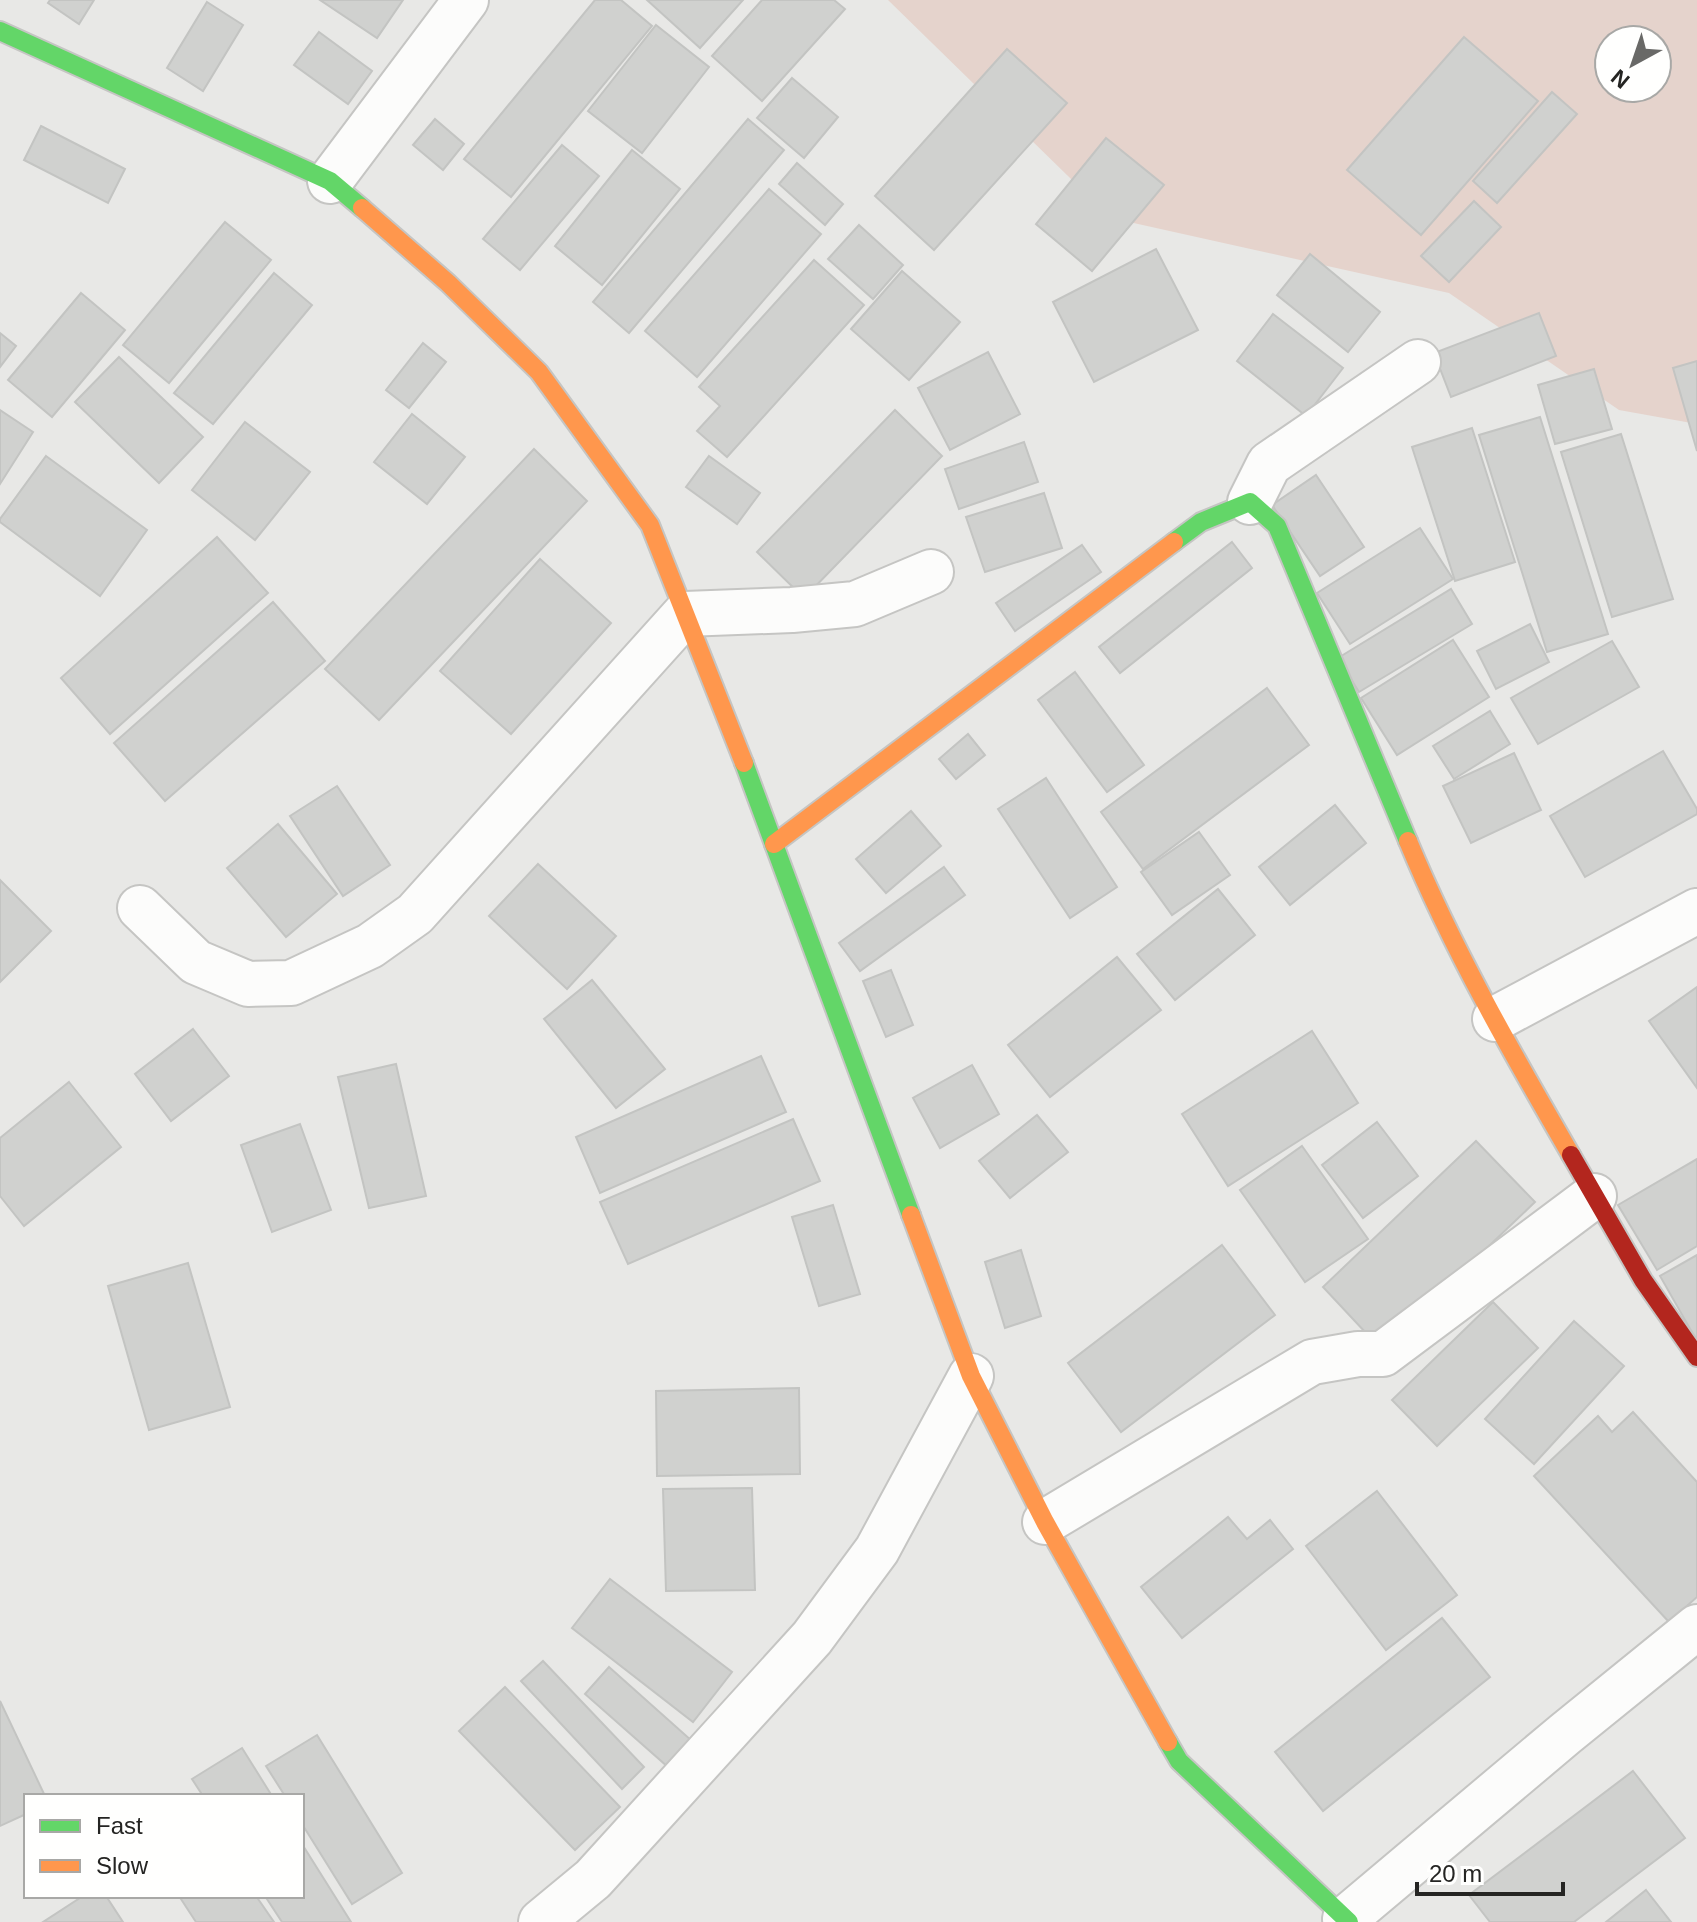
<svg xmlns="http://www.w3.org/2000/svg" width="1697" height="1922" font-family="Arial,sans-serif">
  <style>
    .green { fill: #e5d3cc; fill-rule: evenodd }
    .building { fill: #d0d1cf; stroke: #c3c4c2; stroke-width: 2 }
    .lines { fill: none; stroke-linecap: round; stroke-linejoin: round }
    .street-casing { stroke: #c5c5c3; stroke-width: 48 }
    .fast-casing { stroke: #c5c5c3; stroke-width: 22 }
    .slow-casing { stroke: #c5c5c3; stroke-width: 22 }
    .jam-casing { stroke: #c5c5c3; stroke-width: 22 }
    .street { stroke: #fcfcfb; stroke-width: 44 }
    .fast { stroke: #63d668; stroke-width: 18 }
    .slow { stroke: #ff974d; stroke-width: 18 }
    .jam { stroke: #b3261e; stroke-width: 18 }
  </style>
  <rect width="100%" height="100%" fill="#e8e8e6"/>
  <path class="green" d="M 888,0 L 1697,0 L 1697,424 L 1619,410 L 1449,293 L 1111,218 ZM 1609,40 L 1657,40 L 1657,88 L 1609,88 Z"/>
  <g class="building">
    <polygon points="50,0 94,0 79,24 48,3"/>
    <polygon points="320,0 403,0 377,38"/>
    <polygon points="595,0 621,0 652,26 511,197 464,159"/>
    <polygon points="647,0 743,0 700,48"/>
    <polygon points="762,0 834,0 845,9 762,101 712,56"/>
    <polygon points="207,2 243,25 203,91 167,68"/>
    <polygon points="656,25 709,67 642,153 588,111"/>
    <polygon points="319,32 372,71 348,104 294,65"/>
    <polygon points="1464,37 1538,101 1421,235 1347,170"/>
    <polygon points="1007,49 1067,103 934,250 875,196"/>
    <polygon points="792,78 838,117 804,158 757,118"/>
    <polygon points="1552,92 1577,114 1497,203 1473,181"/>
    <polygon points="435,119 464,144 443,170 413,145"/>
    <polygon points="748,119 784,150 629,333 593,302"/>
    <polygon points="41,126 125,169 108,203 24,160"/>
    <polygon points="1106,138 1164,185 1092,271 1036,224"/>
    <polygon points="562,145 599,176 520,270 483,239"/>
    <polygon points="632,150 680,189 602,285 555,246"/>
    <polygon points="797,163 843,204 825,225 779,184"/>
    <polygon points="769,189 821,234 697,377 645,331"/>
    <polygon points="1474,201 1501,227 1449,282 1421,256"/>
    <polygon points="225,222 271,260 169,383 123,345"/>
    <polygon points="859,225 903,265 873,299 828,259"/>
    <polygon points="1156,249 1198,330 1094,382 1053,302"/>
    <polygon points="1310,254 1380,312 1348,352 1277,295"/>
    <polygon points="814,260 864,305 727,457 697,431 720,406 699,387"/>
    <polygon points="902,271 960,322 909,380 851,329"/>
    <polygon points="274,273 312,305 213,424 174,393"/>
    <polygon points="81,293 125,330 52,417 8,380"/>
    <polygon points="1539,313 1556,356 1451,397 1434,353"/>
    <polygon points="1273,314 1343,368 1306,416 1237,361"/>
    <polygon points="0,333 16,346 0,367"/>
    <polygon points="423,343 446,362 409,408 386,390"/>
    <polygon points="988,352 1020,414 950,450 918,388"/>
    <polygon points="119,357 203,437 159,483 75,402"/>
    <polygon points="1697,361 1697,451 1673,368"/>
    <polygon points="1594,369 1612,429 1555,444 1538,385"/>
    <polygon points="0,410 33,432 0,484"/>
    <polygon points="895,410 942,456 804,598 757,552"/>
    <polygon points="412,414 465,457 427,504 374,462"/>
    <polygon points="1540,417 1608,634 1547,652 1479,435"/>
    <polygon points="245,422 310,472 255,540 192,490"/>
    <polygon points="1472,428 1515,562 1455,581 1412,447"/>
    <polygon points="1621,434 1673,599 1612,617 1561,452"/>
    <polygon points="1024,442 1038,482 959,509 945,469"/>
    <polygon points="534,449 587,501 379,720 325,669"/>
    <polygon points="46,456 147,530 100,596 0,522 0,519"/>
    <polygon points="709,456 760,493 737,524 686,487"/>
    <polygon points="1316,475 1364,547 1320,576 1272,505"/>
    <polygon points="1044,493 1062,548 985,572 966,517"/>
    <polygon points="1420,528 1453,579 1350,644 1317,593"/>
    <polygon points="217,537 268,593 110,734 61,678"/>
    <polygon points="1232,542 1252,568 1120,673 1099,647"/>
    <polygon points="1082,545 1101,572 1015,631 996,603"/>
    <polygon points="540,559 611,623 511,734 440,671"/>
    <polygon points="1451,589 1472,624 1359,692 1338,658"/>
    <polygon points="273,602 325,661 165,801 114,743"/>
    <polygon points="1530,624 1549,662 1496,689 1477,651"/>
    <polygon points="1453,640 1489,697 1397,755 1361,698"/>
    <polygon points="1612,641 1639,687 1538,744 1511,698"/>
    <polygon points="1075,672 1144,765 1107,792 1038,700"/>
    <polygon points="1267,688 1309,745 1143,869 1101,812"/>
    <polygon points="1490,711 1510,744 1454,779 1433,746"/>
    <polygon points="968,734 985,755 956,779 939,759"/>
    <polygon points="1663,751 1697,809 1697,814 1585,877 1550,816"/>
    <polygon points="1514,753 1541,810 1471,843 1443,786"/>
    <polygon points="1046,778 1117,887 1070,918 998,809"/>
    <polygon points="337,786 390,865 343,896 290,816"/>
    <polygon points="1335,805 1366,843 1290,905 1259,867"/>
    <polygon points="911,811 941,846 886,893 856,859"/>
    <polygon points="278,824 337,894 286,937 227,868"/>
    <polygon points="1199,832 1230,875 1172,915 1141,872"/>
    <polygon points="538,864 616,936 567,989 489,916"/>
    <polygon points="944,867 965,895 860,971 839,943"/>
    <polygon points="0,880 51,931 0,982"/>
    <polygon points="1218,889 1255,935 1175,1000 1137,954"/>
    <polygon points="1117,957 1161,1010 1050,1097 1008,1045"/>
    <polygon points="891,970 913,1025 886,1037 863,981"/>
    <polygon points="592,980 665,1069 616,1108 544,1019"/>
    <polygon points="1697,987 1697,1088 1649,1021"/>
    <polygon points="193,1029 229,1076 171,1121 135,1074"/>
    <polygon points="1312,1031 1358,1103 1228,1186 1182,1114"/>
    <polygon points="761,1056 786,1112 600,1193 576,1137"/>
    <polygon points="396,1064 426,1196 369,1208 338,1077"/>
    <polygon points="972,1065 999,1114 940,1148 913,1098"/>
    <polygon points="69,1082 121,1147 24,1226 0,1196 0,1138"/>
    <polygon points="1037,1115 1068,1152 1010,1198 979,1161"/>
    <polygon points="793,1119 820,1181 628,1264 600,1202"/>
    <polygon points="1377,1122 1418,1176 1363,1218 1322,1165"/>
    <polygon points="300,1124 331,1210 272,1232 241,1145"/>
    <polygon points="1476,1141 1535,1202 1381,1349 1323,1287"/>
    <polygon points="1302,1146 1368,1239 1305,1282 1240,1190"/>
    <polygon points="1697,1159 1697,1246 1657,1270 1618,1205"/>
    <polygon points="833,1205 860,1294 819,1306 792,1217"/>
    <polygon points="1222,1245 1275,1315 1121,1432 1068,1363"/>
    <polygon points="1021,1250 1041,1316 1005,1328 985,1262"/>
    <polygon points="1697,1255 1697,1341 1660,1276"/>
    <polygon points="188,1263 230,1407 149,1430 108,1286"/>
    <polygon points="1493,1302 1538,1348 1437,1446 1392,1400"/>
    <polygon points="1574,1321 1624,1366 1534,1464 1485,1419"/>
    <polygon points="799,1388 800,1474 657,1476 656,1391"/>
    <polygon points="1633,1412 1697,1482 1697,1597 1669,1622 1534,1476 1598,1416 1612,1432"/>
    <polygon points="752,1488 755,1590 666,1591 663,1489"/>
    <polygon points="1377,1491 1457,1595 1386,1650 1306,1546"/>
    <polygon points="1228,1517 1247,1539 1270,1520 1293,1549 1182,1638 1141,1587"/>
    <polygon points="610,1579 732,1672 693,1722 572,1628"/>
    <polygon points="1442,1618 1490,1677 1323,1811 1275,1752"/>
    <polygon points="543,1661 644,1767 622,1789 521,1681"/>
    <polygon points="609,1667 692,1741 668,1767 585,1694"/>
    <polygon points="505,1687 620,1807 575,1850 459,1731"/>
    <polygon points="0,1701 45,1796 26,1796 26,1814 0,1826"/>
    <polygon points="317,1735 402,1873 352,1904 302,1824 302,1796 285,1796 266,1766"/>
    <polygon points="242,1748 272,1796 203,1796 192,1779"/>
    <polygon points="1633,1771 1685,1838 1574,1922 1490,1922 1469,1895"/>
    <polygon points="302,1844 351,1922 282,1922 265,1896 302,1896"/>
    <polygon points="1646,1890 1671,1922 1606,1922"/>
    <polygon points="83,1896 106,1896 123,1922 43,1922"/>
    <polygon points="179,1896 256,1896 274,1922 196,1922"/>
  </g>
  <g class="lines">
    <g class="street-casing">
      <g id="street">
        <polyline points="330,181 466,0"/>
        <polyline points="1250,502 1269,464 1418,362"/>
        <polyline points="140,908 196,962 248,984 291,983 370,946 415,914 685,614 792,610 855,604 931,572"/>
        <polyline points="1495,1019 1697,911"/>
        <polyline points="1045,1522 1312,1362 1358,1354 1383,1354 1594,1196"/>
        <polyline points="1345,1919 1565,1734 1697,1627"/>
        <polyline points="541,1922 593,1879 812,1638 877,1550 971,1376"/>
      </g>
    </g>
    <g class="fast-casing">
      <g id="fast">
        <polyline points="0,31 330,181 362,208"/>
        <polyline points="1174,542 1201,522 1250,502 1277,526 1408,841"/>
        <polyline points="744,763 911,1215"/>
        <polyline points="1168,1742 1179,1761 1349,1922"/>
      </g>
    </g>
    <g class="slow-casing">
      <g id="slow">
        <polyline points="362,208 448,283 539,372 650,525 744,763"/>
        <path d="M 1408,841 C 1453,950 1512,1053 1571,1155"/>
        <polyline points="774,844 1174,542"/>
        <polyline points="911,1215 971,1376 1045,1522 1168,1742"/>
      </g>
    </g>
    <g class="jam-casing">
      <polyline id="jam" points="1571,1155 1643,1280 1697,1357"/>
    </g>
    <use href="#street" class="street"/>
    <use href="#fast" class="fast"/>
    <use href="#slow" class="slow"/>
    <use href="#jam" class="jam"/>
  </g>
  <rect x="24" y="1794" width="280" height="104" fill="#fffffe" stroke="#a8a8a6" stroke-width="2"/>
  <rect x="40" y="1820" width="40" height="12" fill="#63d668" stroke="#a8a8a6" stroke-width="2"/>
  <text x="96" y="1834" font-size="24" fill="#252523">Fast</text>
  <rect x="40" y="1860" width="40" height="12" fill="#ff974d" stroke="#a8a8a6" stroke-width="2"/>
  <text x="96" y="1874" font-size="24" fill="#252523">Slow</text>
  <g transform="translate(1633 64) rotate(220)"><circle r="38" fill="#fffffe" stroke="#a8a8a6" stroke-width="2"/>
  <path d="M0-6L14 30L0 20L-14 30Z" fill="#696967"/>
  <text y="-12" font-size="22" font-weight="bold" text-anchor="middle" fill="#252523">N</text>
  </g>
  <path d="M1417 1882v12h146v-12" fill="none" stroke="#252523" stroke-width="4"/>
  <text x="1429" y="1882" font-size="24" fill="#252523" stroke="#fffffe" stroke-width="6" paint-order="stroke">20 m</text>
</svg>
